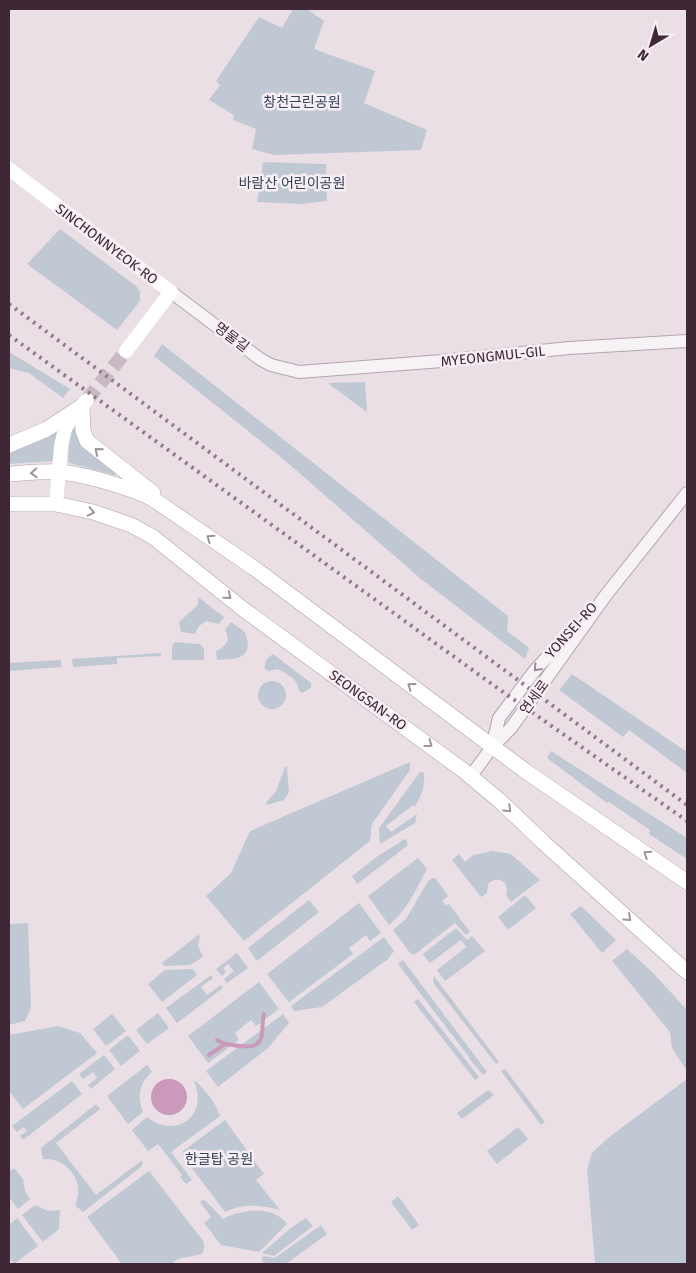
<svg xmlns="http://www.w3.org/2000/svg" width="696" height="1273" font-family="'Fira Sans','Noto Sans KR',sans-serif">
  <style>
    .green { fill: #c0c9d3 }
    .water { fill: #ca99bc }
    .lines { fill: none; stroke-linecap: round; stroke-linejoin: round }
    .stream { stroke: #ca99bc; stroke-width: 4 }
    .secondary-tunnel { stroke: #c7bac2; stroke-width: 14; stroke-dasharray: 14 7; stroke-linecap: butt }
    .tertiary-casing { stroke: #b3a4ad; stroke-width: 14 }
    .primary-casing { stroke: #b59eac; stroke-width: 16 }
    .tertiary { stroke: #f7f2f5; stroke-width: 12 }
    .secondary { stroke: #fff; stroke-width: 14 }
    .primary { stroke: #fff; stroke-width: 15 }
    .rail { stroke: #937888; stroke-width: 4; stroke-dasharray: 2.5 5; stroke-linecap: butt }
    .oneway { stroke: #a0939a }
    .oneway2 { stroke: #9c8c96 }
    .labels { text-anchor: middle; stroke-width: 5; stroke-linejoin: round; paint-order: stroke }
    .park-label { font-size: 14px; fill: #34455c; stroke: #f6eef3 }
    .street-label { font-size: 14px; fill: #402736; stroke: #f6eef3 }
  </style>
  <rect width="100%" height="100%" fill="#e9dfe5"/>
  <g class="green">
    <polygon points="293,9 307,9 324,21 314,49 375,71 364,103 427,130 421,150 274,155 252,149 256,129 233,120 234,115 209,100 220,85 216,81 259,17 282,28"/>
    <polygon points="263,162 326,164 327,201 301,204 257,202"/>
    <polygon points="60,229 136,286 140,291 140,301 117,330 27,264"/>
    <polygon points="162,344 508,616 507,631 529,648 525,659 421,579 282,458 154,356"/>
    <polygon points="9,352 70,389 63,398 29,373 9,368"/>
    <polygon points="365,382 367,412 329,384 329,383"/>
    <polygon points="72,428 74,428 80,441 118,473 114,475 70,463 68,461 70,430"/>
    <polygon points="56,430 58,432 54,461 9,464 9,453 45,438"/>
    <polygon points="198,597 224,617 219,624 206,621 199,626 195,634 181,632 179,622 198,605"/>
    <path d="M 231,622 L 245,632 C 246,636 248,641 248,645 C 247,661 228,659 217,660 L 216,651 C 226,647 231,640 225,630 Z"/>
    <polygon points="174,642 200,644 204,649 204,660 172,660 172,649"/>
    <polygon points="161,653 161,656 117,658 117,664 73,667 72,659"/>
    <path d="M 273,654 L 311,683 L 311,688 L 302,693 C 297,689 299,687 296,682 C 293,677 283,672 278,669 L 269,671 L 265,669 C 264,662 267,658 273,654 Z"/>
    <polygon points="61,660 61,667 9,671 9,663"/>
    <polygon points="572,674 687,752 687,773 629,730 623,737 559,690"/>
    <circle cx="272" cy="695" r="14"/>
    <polygon points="551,751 687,838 687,859 649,834 650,830 609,802 607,803 547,758"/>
    <polygon points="410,762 410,770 372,824 370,841 244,941 206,896 231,873 250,831"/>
    <polygon points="285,767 287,767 289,792 284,800 267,805 266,803 276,791"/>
    <path d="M 420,772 L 424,773 C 425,786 422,795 415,806 L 413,805 L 386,826 L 391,832 L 417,814 L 415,823 L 380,844 L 379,828 Z"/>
    <polygon points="405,839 407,840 407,846 357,884 352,876 378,856"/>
    <path d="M 492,851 L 511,854 L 540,880 L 511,902 L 506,895 L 507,889 L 505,883 C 499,878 493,879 488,884 L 487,893 L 481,897 L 452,860 L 459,854 L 465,862 L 473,855 Z"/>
    <path d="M 418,858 L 427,869 C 416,890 407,910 389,925 L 368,896 Z"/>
    <polygon points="432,878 435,878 447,894 448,896 442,901 446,905 449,904 470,932 466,935 455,923 414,955 410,953 393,930 406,919 428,881"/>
    <polygon points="525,895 536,908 508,930 498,917"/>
    <polygon points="309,900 319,912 257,961 248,948"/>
    <polygon points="359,903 381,933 370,941 366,935 349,948 353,954 289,1002 267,974"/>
    <polygon points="581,906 616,940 602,953 570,914"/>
    <polygon points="28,923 31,1008 25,1021 9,1025 9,924"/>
    <polygon points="456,928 467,940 472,936 485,951 445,981 437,970 466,947 461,940 430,963 423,954"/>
    <polygon points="198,935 200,936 198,946 203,957 190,965 164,966 162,963"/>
    <polygon points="384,937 394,951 388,959 322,1007 294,1011 291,1006"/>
    <polygon points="627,949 654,974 687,1010 687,1068 685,1068 672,1048 670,1032 612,961"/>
    <polygon points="237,953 248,968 227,983 224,979 234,971 228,964 223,968 226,972 222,976 216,969"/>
    <polygon points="403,960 487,1072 483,1075 469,1058 471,1056 469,1057 398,964"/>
    <polygon points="193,969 197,975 162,1002 148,984 165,970"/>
    <polygon points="211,975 213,978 201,987 207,995 221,985 223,988 177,1023 166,1008"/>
    <polygon points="434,976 499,1062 496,1064 434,984 433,979"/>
    <polygon points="259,982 279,1009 256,1026 251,1020 235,1033 239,1040 208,1063 188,1036"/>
    <polygon points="418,999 479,1077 475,1080 414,1002"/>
    <polygon points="158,1013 169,1028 147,1044 136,1030"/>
    <polygon points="112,1014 126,1031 106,1046 93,1029"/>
    <polygon points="283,1014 289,1023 268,1048 218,1087 206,1071"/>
    <polygon points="58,1026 80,1033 97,1053 23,1109 9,1091 9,1035"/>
    <polygon points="128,1035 140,1051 121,1066 109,1050"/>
    <polygon points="104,1055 115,1069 91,1089 88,1085 97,1078 93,1072 83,1079 79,1074"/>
    <path d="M 147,1065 L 152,1072 C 139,1083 137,1097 143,1112 L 128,1124 L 107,1096 Z"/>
    <polygon points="505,1069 545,1122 541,1125 501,1071"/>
    <polygon points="687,1079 687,1264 595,1264 587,1170 592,1153 608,1138"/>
    <polygon points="72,1081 82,1094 23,1140 20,1136 27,1131 24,1127 17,1132 12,1126"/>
    <path d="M 194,1081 L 196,1081 C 206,1092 215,1101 220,1116 L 171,1152 L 192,1180 L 186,1184 L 180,1177 L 182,1175 L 158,1144 L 148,1151 L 132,1130 L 147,1117 C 176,1140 209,1116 194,1081 Z"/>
    <polygon points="488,1090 494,1095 462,1119 457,1113"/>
    <path d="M 96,1104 L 100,1109 L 56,1143 L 96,1195 L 141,1161 L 143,1163 L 141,1167 L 83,1212 L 75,1205 C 86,1182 67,1157 43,1159 L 41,1148 Z"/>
    <path d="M 225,1120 L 264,1174 L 256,1180 L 280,1210 C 260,1205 244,1203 225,1212 L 182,1155 L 183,1151 Z"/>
    <polygon points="518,1127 528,1139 497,1164 487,1151"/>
    <polygon points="14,1168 23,1179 25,1191 30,1199 18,1209 9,1197 9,1172"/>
    <polygon points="149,1171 204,1242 204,1249 202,1254 178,1259 171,1264 122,1264 87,1217"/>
    <polygon points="398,1196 419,1225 412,1230 391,1202"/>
    <path d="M 203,1200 L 206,1201 L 223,1219 C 242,1209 273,1205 287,1224 L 259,1252 L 221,1245 L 204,1223 L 211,1217 L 200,1202 Z"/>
    <polygon points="35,1205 48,1211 60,1210 59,1229 43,1242 22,1215"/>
    <polygon points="17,1218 38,1246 14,1264 9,1257 9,1225"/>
    <polygon points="306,1218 313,1226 274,1256 262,1253 292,1227"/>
    <polygon points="321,1225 327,1234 286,1264 270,1264 262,1262 263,1256 275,1258"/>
  </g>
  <circle class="water" cx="169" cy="1097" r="18"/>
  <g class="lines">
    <g class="stream">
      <polyline points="217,1040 225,1044"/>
      <path d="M 209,1055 L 225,1044 C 237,1045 260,1053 262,1034 C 263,1027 262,1020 264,1014"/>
    </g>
    <polyline class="secondary-tunnel" points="87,400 126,351"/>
    <g class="tertiary-casing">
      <g id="tertiary">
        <polyline points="171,292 260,359 271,365 299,372 442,361 569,348 687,341"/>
        <polyline points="492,747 499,718 536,669 566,637"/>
        <polyline points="471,776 492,747 511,728 606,595 687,493"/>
      </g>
    </g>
    <g class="primary-casing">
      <g id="primary">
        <polyline points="82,406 83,431 87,441 153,493"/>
        <polyline points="9,445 47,429 82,406"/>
        <path d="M 9,474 C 25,473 43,471 60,472 C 83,474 132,488 153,499 L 254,568 L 524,770 L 687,882"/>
        <polyline points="9,504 56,504 93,512 131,525 153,537 243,609 464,771 500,801 544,843 687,972"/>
      </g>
    </g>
    <use href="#tertiary" class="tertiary"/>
    <g class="secondary">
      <polyline points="9,169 171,292 126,351"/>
      <polyline points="56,504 61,446 65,429 71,418 87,400"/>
    </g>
    <use href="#primary" class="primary"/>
    <g class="rail">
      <polyline points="9,304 687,805"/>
      <polyline points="9,335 496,687 687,821"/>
    </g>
  </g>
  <defs><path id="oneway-chevron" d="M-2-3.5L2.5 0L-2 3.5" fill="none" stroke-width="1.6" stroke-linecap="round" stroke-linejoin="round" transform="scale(1.25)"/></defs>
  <g class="oneway">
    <use href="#oneway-chevron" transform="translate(98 451) rotate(-140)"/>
    <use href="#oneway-chevron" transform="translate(34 473) rotate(177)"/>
    <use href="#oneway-chevron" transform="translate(91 512) rotate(13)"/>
    <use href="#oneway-chevron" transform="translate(210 538) rotate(-145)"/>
    <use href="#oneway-chevron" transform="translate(228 596) rotate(39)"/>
    <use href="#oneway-chevron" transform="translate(411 686) rotate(-144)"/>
    <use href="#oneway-chevron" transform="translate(429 744) rotate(36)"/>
    <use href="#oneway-chevron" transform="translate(508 809) rotate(44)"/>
    <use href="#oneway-chevron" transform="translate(647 854) rotate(-146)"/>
    <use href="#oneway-chevron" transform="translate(628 918) rotate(42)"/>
  </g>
  <use class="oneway2" href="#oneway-chevron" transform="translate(537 668) rotate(132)"/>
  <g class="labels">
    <g class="park-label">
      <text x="302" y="107">창천근린공원</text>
      <text x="292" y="188">바람산 어린이공원</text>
      <text x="219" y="1164">한글탑 공원</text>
    </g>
    <g class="street-label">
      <text transform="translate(107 244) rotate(37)" y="5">SINCHONNYEOK-RO</text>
      <text transform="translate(232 337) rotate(37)" y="5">명물길</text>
      <text transform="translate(493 356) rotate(-6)" y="5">MYEONGMUL-GIL</text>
      <text transform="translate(571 630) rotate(-48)" y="5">YONSEI-RO</text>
      <text transform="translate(534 697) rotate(-54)" y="5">연세로</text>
      <text transform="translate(368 700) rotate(36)" y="5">SEONGSAN-RO</text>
    </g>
  </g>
  <rect width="696" height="1273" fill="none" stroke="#402736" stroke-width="20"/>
  <g transform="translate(651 45) rotate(218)" stroke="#f6eef3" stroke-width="4" paint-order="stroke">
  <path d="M0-4L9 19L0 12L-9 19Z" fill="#402736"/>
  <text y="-8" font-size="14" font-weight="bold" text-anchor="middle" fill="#402736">N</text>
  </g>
</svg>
